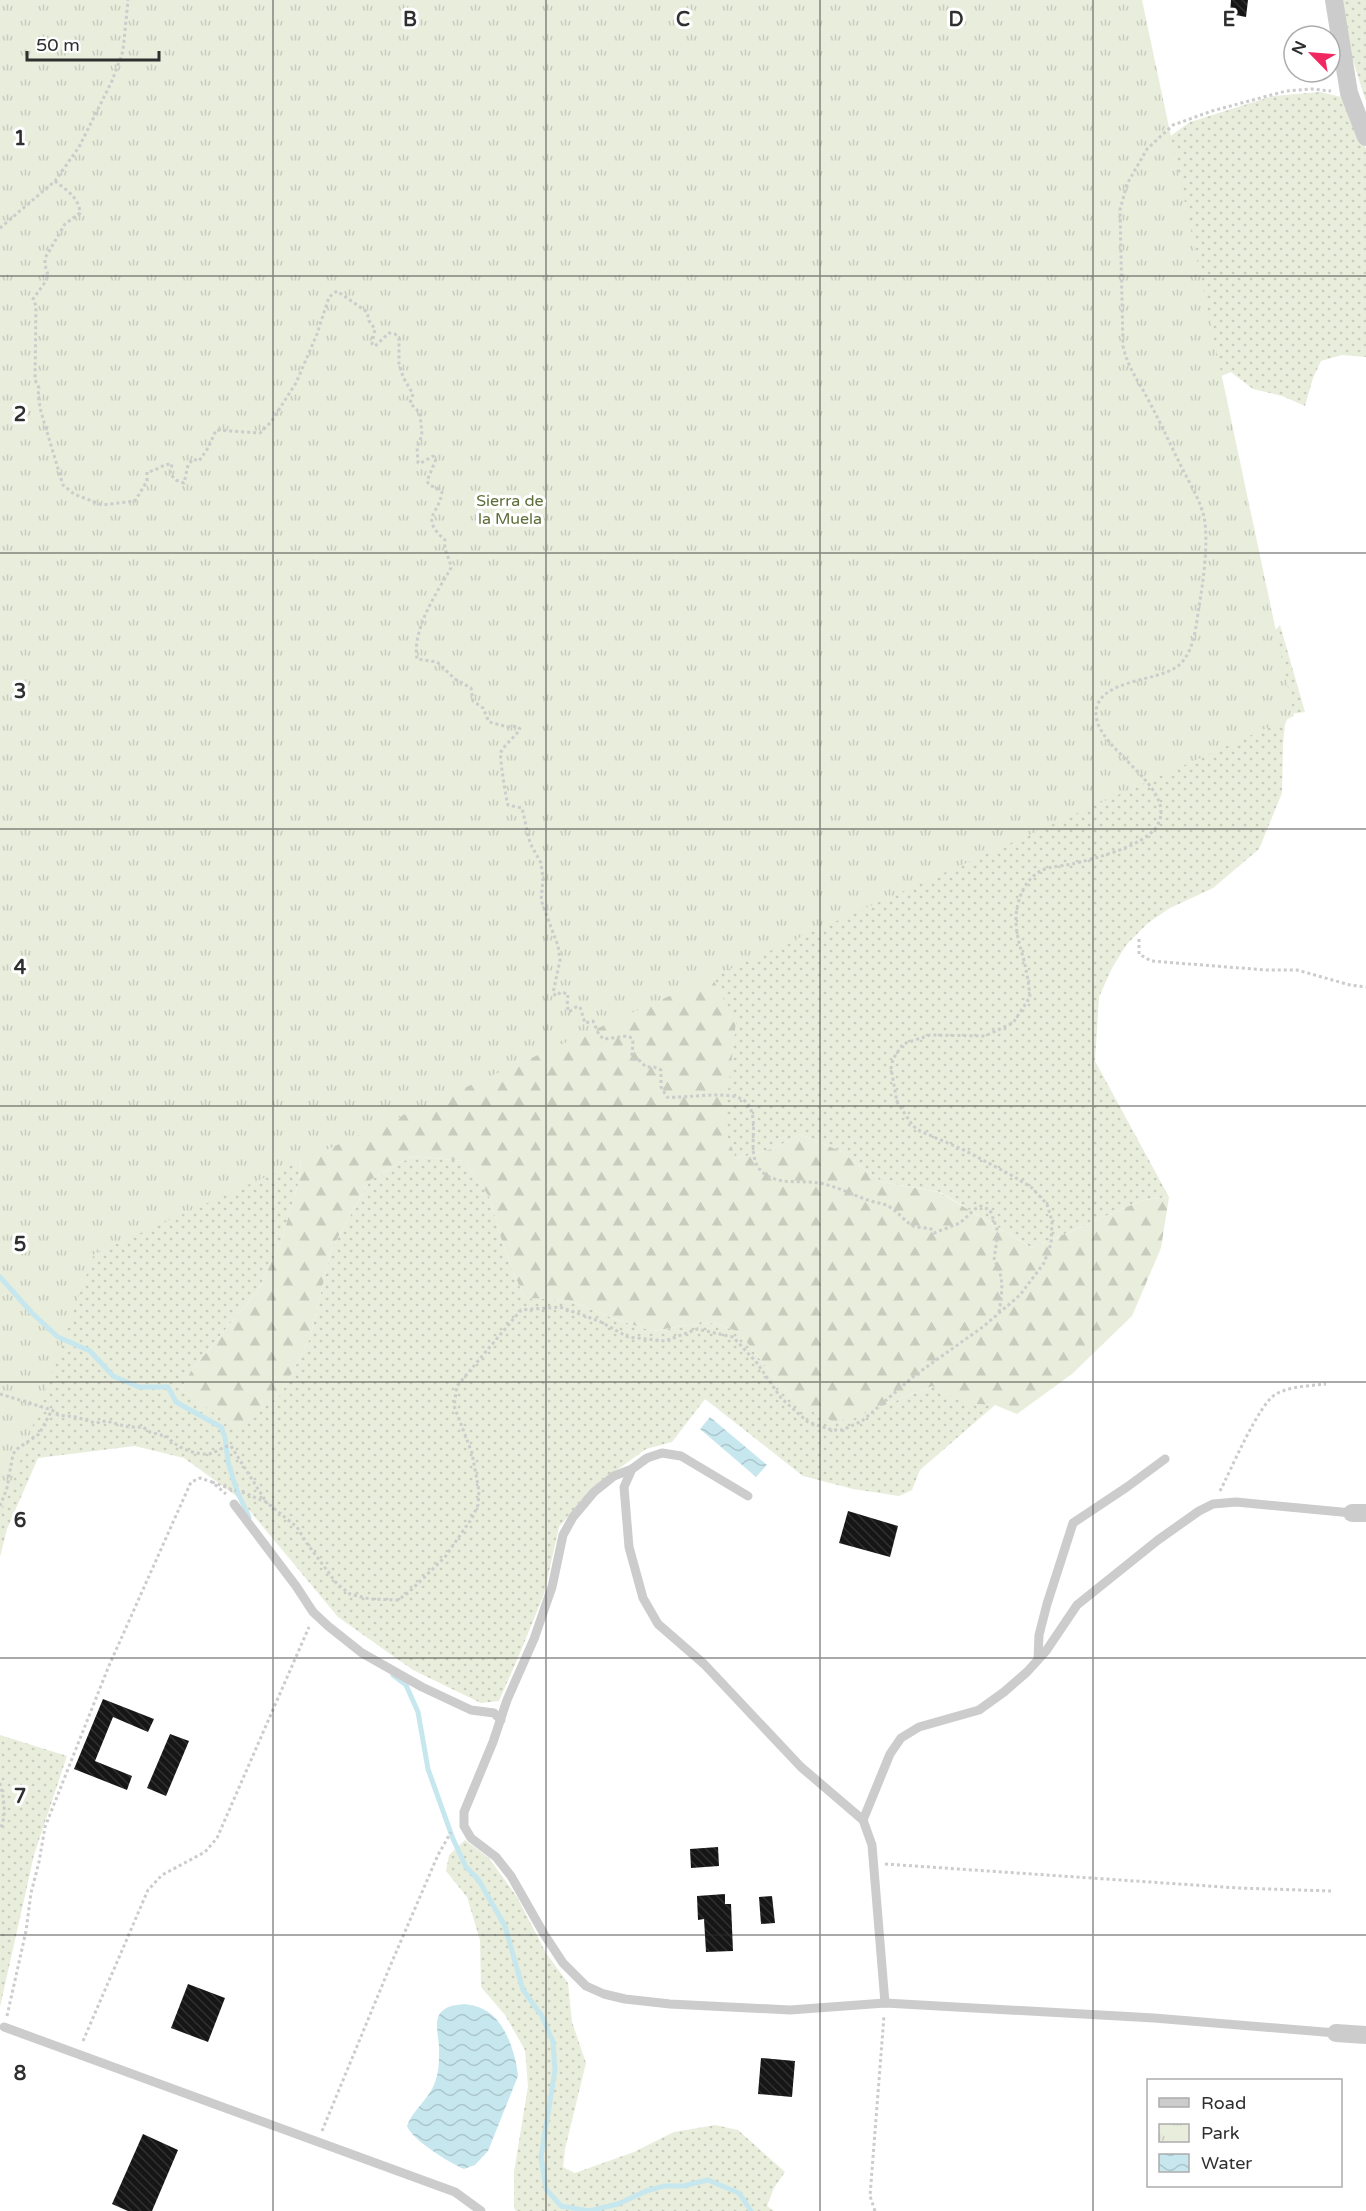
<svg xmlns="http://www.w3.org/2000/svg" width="1366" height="2211" font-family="'Varela Round',sans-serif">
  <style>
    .grass { fill: url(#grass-dots) }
    .forest { fill: url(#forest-firs) }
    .park { fill: url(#park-tufts) }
    .water { fill: url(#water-waves) }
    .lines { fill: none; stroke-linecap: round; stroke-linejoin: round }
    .stream { stroke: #c7e7ee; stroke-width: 5 }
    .building { fill: url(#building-back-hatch) }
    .path { stroke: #ccc; stroke-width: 3; stroke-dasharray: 3 3; stroke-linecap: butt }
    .lane { stroke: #ccc; stroke-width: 9 }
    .street { stroke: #ccc; stroke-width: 18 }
    .grid { fill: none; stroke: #2f2f2f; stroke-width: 1.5; stroke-opacity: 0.55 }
    .labels { text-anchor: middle; stroke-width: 6; stroke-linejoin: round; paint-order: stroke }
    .park-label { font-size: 16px; fill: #5d6e39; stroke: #fff }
    .grid-label { font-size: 20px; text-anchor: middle; font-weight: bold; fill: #2f2f2f; stroke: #fff; stroke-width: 6; stroke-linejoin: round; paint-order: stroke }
  </style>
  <defs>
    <pattern id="grass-dots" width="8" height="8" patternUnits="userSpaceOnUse" patternTransform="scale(1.5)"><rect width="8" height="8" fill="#e9eddc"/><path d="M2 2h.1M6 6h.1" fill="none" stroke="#c8ccbd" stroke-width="1.8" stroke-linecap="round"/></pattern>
    <pattern id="forest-firs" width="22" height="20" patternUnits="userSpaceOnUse" patternTransform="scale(1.5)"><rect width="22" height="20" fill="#e9eddc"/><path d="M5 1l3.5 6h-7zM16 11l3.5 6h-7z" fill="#c8ccbd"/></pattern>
    <pattern id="park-tufts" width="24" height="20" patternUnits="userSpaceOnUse" patternTransform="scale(1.5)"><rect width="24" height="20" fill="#e9eddc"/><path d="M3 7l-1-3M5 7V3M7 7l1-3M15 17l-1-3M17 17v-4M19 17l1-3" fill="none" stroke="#c8ccbd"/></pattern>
    <pattern id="water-waves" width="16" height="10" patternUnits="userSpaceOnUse" patternTransform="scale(1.5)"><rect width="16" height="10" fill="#c7e7ee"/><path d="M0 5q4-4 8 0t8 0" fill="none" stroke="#abc6cc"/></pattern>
    <pattern id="building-back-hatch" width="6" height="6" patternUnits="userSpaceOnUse" patternTransform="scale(1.5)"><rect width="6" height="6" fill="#161616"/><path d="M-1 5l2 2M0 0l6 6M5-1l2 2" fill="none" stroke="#303030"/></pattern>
  </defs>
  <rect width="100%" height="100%" fill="#fff"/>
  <g class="grass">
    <polygon points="0,0 113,0 1162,142 1190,122 1273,96 1320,92 1341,97 1366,149 1366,357 1342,355 1321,361 1313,378 1305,406 1282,396 1253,389 1231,372 1214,379 1265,641 1280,625 1305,712 1290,714 1285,724 1283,744 1282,793 1259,849 1213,888 1170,908 1148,923 1127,944 1112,968 1099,997 1095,1061 1169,1197 1143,1200 1032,1248 940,1192 882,1182 840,1151 800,1134 775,1148 736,1159 723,1126 736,1022"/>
    <polygon points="1341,0 1366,0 1366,102 1343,29"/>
    <polygon points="0,947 305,1115 299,1181 281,1242 259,1289 191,1371 181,1389 236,1428 281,1394 310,1338 331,1250 370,1180 413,1156 464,1161 490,1198 501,1238 514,1274 525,1298 568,1300 615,1319 653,1331 688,1325 714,1323 739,1332 777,1381 800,1406 866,1413 932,1386 964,1402 995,1405 920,1470 912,1490 899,1496 853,1489 803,1476 705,1399 672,1442 646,1449 592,1488 559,1527 544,1594 520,1653 499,1701 481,1703 413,1670 338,1617 239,1498 184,1458 135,1446 38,1458 7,1529 0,1557"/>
    <polygon points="0,1735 67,1756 34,1855 0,2007"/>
    <polygon points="465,1840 489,1858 517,1897 546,1953 568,1983 572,2022 586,2063 565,2149 563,2167 575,2173 634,2152 674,2132 715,2125 738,2130 785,2172 774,2188 767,2206 774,2211 516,2211 514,2208 514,2172 528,2086 525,2050 505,2015 481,1987 480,1940 467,1897 446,1871 449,1855"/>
  </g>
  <polygon class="forest" points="0,250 702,959 736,1022 724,1126 736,1159 775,1148 800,1134 840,1151 882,1182 939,1192 1032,1248 1143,1200 1169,1197 1161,1248 1132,1316 1072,1374 1017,1414 995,1405 964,1403 932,1386 866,1413 835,1422 800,1406 777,1381 739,1332 714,1323 688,1325 653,1331 615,1319 568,1300 525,1298 514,1274 501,1238 490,1198 464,1161 413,1156 370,1180 331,1250 310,1338 281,1394 236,1429 181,1389 191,1371 259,1289 281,1242 299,1181 305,1115"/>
  <polygon class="park" points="0,0 1142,0 1294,716 94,1254 0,1517"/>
  <g class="water">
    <polygon points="710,1417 767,1465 756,1477 700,1429"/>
    <path d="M 464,2004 C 470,2005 477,2006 483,2009 C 505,2019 516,2054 518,2076 L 488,2151 L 475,2165 L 464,2169 C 450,2163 412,2140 407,2126 C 413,2109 431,2098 436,2079 C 439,2071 439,2060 439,2052 C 440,2041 434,2025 439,2015 C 444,2006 455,2005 464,2004 Z"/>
  </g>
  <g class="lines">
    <g class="stream">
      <polyline points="0,1277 32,1313 58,1337 90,1351 113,1376 139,1387 168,1387 176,1402 221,1427 225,1437 228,1462 237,1491 249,1517"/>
      <polyline points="393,1675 406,1685 418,1712 428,1769 453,1839 466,1867 478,1879 505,1926 523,1990 542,2016 553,2042 555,2070 541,2157 546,2189 561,2206 589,2211 618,2204 646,2191 664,2186 683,2186 708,2180 739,2193 751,2211"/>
    </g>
  </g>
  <g class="building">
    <polygon points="1231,0 1248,0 1246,17 1230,14"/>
    <polygon points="848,1511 898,1526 890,1557 839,1543"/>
    <polygon points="103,1699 154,1719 148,1732 113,1717 95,1761 132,1776 127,1790 74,1769"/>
    <polygon points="170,1734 189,1741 166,1796 147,1788"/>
    <polygon points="718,1847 719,1866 691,1868 690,1849"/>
    <polygon points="725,1894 725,1904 731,1904 733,1951 706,1952 704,1919 698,1920 697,1896"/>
    <polygon points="772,1896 775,1923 761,1924 759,1897"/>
    <polygon points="188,1984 225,1998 208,2042 171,2028"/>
    <polygon points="761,2058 795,2061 792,2097 758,2094"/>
    <polygon points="143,2134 178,2150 152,2211 128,2211 112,2204"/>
  </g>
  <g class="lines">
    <g class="path">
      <path d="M 55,181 C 66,190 79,197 80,213 L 65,224 L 45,258 L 45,265 L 48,275 L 46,281 L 33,299 L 36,306 L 35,380 L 39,388 L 38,396 L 41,412 L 63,485 L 74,494 L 102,505 L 135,501 L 147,481 L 147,472 C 157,471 162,464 172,464 L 170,474 L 176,480 L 184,483 L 188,465 L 193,459 L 199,461 L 208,448 L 216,430 L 260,433 L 271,422 L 296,383 L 317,334 L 329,297 L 337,291 L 367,312 L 369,321 L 375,329 L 372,344 L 375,346 L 389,333 L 395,334 L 399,338 L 399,363 L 403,377 L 413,394 L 410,403 L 420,413 L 422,435 L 417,447 L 418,463 L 421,463 L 433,456 L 436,459 L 427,481 L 429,485 L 439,489 L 442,492 C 439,515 419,517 445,540 C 443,550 450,558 451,568 C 436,594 412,629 417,659 L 437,662 L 455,679 L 471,688 L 473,701 L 483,708 L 489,722 L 508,727 L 517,726 L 520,729 C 515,737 505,744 501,752 C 499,755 506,799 508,805 L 522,808 L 530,843 L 541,863 L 543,879 L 541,900 L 558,946 L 560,960 L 553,993 L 556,996 L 561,992 L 568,994 L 567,1006 L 569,1012 L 576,1007 L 580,1007 L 585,1023 L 593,1021 L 599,1035 L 604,1039 L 627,1036 L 632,1038 C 635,1046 630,1052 633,1059 L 639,1060 L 646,1067 L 654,1067 L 661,1070 L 661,1087 L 667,1097 C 686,1099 734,1088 747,1103 C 763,1123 741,1158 766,1175 C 784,1186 804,1179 824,1184 C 840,1188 855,1196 871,1201 C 877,1203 883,1203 888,1206 C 898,1211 905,1222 913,1226 C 918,1228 925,1227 931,1229 L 934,1233 L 960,1223 L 975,1209 L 981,1206 L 990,1210 L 998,1232 L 994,1260 C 1005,1277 1002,1293 999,1312"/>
      <polyline points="0,228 55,181 79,147 112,81 123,51 128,0"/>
      <polyline points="1139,939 1139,954 1151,961 1266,970 1297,970 1350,985 1366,987"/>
      <path d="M 0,1394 L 52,1410 L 58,1415 L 76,1417 L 95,1423 L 106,1421 L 129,1427 L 143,1427 L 150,1432 L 168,1437 C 175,1447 195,1455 208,1454 C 217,1453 222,1446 231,1446 L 265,1500"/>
      <polyline points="212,1482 236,1491"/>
      <path d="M 1220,1491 C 1230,1472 1259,1403 1276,1394 C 1291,1386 1309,1386 1326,1384"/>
      <path d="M 242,1492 L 266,1502 L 297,1527 L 306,1542 L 337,1584 L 350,1594 L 370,1599 L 398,1600 L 409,1592 L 445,1557 L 472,1518 L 478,1505 L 479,1491 L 472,1453 L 454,1406 L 457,1386 L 521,1310 L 560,1307 L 599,1321 L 628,1337 L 665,1341 L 697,1329 L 733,1337 L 757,1363 L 781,1398 L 808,1422 L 832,1430 L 842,1430 L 862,1421 L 914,1376 L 984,1326 L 1020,1295 L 1044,1263 L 1051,1244 L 1052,1221 L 1047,1204 L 1031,1187 L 1011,1175 L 964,1150 L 920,1131 L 913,1126 L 897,1102 L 891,1068 L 893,1059 L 903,1044 L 930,1035 L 985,1036 L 1013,1023 L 1030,997 C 1029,988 1028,979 1026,970 C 1023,953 1015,935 1016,917 C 1017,898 1026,876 1045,869 C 1053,866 1063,866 1072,864 C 1093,859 1145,846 1157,826 C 1180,786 1094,750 1096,712 C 1098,679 1157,682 1178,666 C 1194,653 1196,626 1199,607 C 1203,583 1209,541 1204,517 C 1200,500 1190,484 1182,468 C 1171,446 1161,424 1150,403 C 1140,383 1128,369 1123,346 L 1120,210 L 1127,184 L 1147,149 L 1173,125 L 1212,111 L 1286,91 L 1312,89 L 1331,91"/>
      <polyline points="0,1506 7,1488 13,1454 17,1449 39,1434 52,1410"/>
      <path d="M 0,1783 C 4,1799 7,1815 0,1830"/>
      <polyline points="885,1864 1238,1888 1331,1891"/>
      <polyline points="7,2016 26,1931 31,1893 39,1862 45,1827 108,1668 191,1482 200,1478 212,1482 226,1494"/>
      <polyline points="83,2041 148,1890 162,1875 205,1852 217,1838 309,1627"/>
      <polyline points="322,2131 391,1964 438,1855 451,1832"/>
      <polyline points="875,2211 870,2196 884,2016"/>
    </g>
    <g class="lane">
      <polyline points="632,1469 614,1476 594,1492 573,1517 563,1535 552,1587 534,1639 507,1700 493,1742 464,1812 464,1826 471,1838 496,1857 511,1876 544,1934 563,1963 586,1986 604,1994 625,1999 670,2004 790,2010 885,2003 1154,2018 1336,2033"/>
      <polyline points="748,1496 681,1456 662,1453 647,1458 632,1469 624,1487 629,1547 643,1598 658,1624 704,1664 801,1767 863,1820 872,1845 885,2003"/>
      <polyline points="234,1504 296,1586 313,1612 328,1626 362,1653 422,1687 471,1710 494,1713 501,1720"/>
      <polyline points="1038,1659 1039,1635 1047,1604 1073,1523 1127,1487 1165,1459"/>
      <polyline points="863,1820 890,1754 901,1738 919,1727 979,1710 1004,1692 1027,1672 1046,1651 1077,1605 1158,1540 1199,1511 1213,1504 1236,1502 1352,1513"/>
      <polyline points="4,2027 455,2192 481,2211"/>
    </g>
    <g class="street">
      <polyline points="1334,0 1349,93 1366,137"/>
      <polyline points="1352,1513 1366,1513"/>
      <polyline points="1336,2033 1366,2035"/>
    </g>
  </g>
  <path class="grid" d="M 273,0 L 273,2211M 546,0 L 546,2211M 820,0 L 820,2211M 1093,0 L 1093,2211M 0,276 L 1366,276M 0,553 L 1366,553M 0,829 L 1366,829M 0,1106 L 1366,1106M 0,1382 L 1366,1382M 0,1658 L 1366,1658M 0,1935 L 1366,1935"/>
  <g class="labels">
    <g class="park-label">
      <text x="510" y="506">Sierra de<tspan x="510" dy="18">la Muela</tspan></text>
    </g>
  </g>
  <g class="grid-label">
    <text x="410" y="26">B</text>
    <text x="683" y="26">C</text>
    <text x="956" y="26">D</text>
    <text x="1229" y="26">E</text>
    <text x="20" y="145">1</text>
    <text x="20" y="421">2</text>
    <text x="20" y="698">3</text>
    <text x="20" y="974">4</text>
    <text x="20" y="1251">5</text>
    <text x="20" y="1527">6</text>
    <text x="20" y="1803">7</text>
    <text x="20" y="2080">8</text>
  </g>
  <rect x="1147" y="2079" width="195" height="108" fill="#ffffff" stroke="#acacac" stroke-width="1.5"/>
  <rect x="1159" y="2098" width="30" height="9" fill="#cccccc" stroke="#acacac" stroke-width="1.5"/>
  <text x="1201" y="2109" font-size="18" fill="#2f2f2f">Road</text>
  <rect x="1159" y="2124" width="30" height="18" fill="url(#park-tufts)" stroke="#acacac" stroke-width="1.5"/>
  <text x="1201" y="2139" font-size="18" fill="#2f2f2f">Park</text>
  <rect x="1159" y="2154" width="30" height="18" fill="url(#water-waves)" stroke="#acacac" stroke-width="1.5"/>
  <text x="1201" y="2169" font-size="18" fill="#2f2f2f">Water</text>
  <g transform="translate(1312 54) rotate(295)"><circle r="28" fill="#ffffff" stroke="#acacac" stroke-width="1.5"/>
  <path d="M0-4.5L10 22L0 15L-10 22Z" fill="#f02760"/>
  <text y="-9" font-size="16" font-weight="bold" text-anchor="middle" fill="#2f2f2f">N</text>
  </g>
  <path d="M27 51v9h132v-9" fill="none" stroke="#2f2f2f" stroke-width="3"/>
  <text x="36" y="51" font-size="18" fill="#2f2f2f" stroke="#ffffff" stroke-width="4.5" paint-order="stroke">50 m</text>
</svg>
